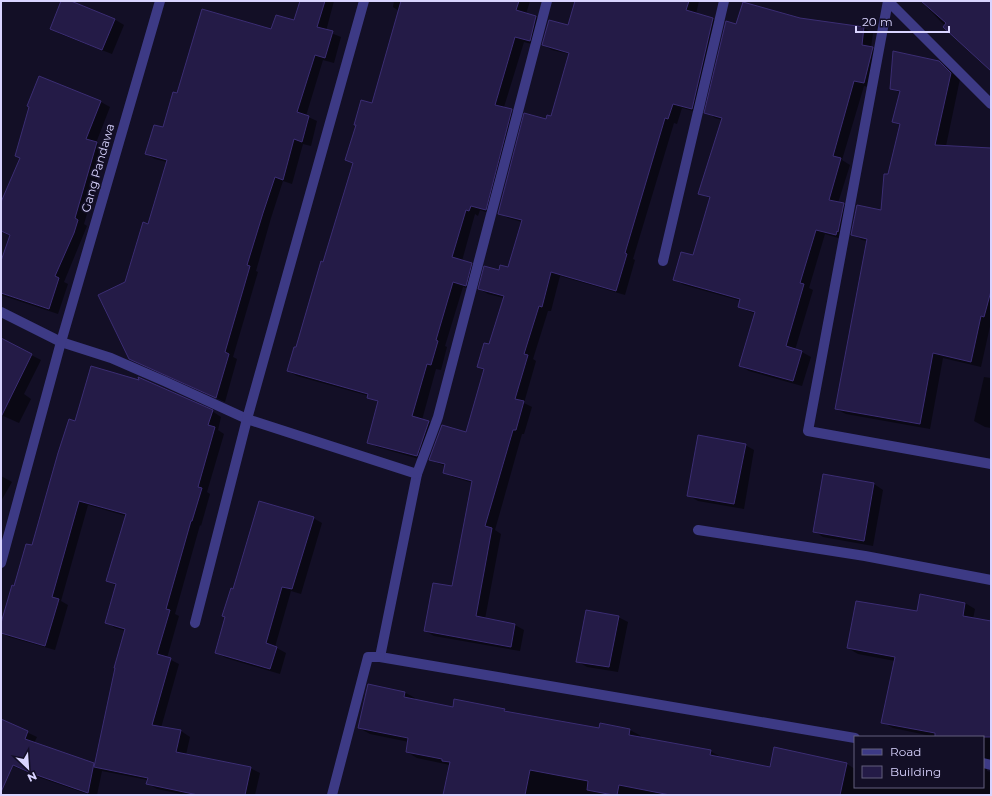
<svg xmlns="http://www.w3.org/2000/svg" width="992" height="796" font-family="Montserrat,sans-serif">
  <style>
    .shadow { fill: #0007 }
    .building { fill: #241b47; stroke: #3b2d73 }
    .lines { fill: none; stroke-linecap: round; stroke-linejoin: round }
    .street { stroke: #3d3a85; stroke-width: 10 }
    .labels { text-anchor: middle; stroke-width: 3.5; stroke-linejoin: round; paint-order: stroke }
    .street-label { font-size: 12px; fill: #d9d4ff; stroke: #130f26 }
  </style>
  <rect width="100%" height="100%" fill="#130f26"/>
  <g class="shadow">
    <polygon points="62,1 68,1 114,19 124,25 112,54 60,34 51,28"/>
    <polygon points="301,1 334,1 326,31 341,37 334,63 323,60 306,116 317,121 311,146 303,144 292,184 283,181 271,218 256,271 258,272 233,357 237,359 225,402 139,363 126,283 149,225 167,162 155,159 146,154 163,128 178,94 272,31 295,21"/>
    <polygon points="394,1 530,1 526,14 536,17 545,22 539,46 524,42 504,107 521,116 495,215 480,210 478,216 475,214 462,261 471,263 480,269 475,290 463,287 445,346 447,347 441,370 436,369 422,420 429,422 438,428 426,461 377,447 368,442 379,403 369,396 297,376 288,371 297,349 324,263 354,164 346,160 373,105 399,11 393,7"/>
    <polygon points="576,1 699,1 696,14 713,19 722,24 701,113 682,108 677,124 674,123 633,259 635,260 625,295 560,276 551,311 548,311 533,359 536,361 524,403 532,407 524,434 522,434 495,530 501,534 485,619 515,625 524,630 520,651 434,636 425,631 453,588 473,483 453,477 444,472 445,466 430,460 467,433 485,371 478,367 490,346 504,298 488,294 479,289 499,272 508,268 522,222 508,218 499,213 546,120 551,117 569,54 552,50 543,45 569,26"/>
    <polygon points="921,1 991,1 991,69 945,26"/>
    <polygon points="800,19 864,28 873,33 871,48 882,53 873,88 864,86 842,160 850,165 838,203 843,204 853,209 845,240 825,234 809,288 813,290 795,350 802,352 811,357 802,386 749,371 740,366 756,314 748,311 739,306 741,301 684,285 674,280 694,256 711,199 699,193 722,120 715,118 706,112 737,25"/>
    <polygon points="938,62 949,68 960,79 946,146 991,149 991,322 981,367 943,358 930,429 846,414 836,409 867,241 862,240 852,234 882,211 901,126 893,122 900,93 891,88"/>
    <polygon points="53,83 101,102 110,107 96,143 106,149 84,224 87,226 64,282 68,284 58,314 1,295 1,264 11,236 1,232 1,205"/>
    <polygon points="1,340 41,360 24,394 31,399 19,423 1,415"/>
    <polygon points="984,377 991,378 991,428 985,427 974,421"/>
    <polygon points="212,411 221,417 218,430 224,434 207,492 210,494 201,526 200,525 175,614 179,616 167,658 179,664 161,728 181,731 190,737 186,755 250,768 260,773 255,795 186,795 157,789 148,784 148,780 102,771 97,795 90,795 41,778 1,761 1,720 37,737 34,743 95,765 126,631 115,628 106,622 116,586 107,580 126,516 88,505 61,601 68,605 55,650 9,637 1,633 1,626 15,587 33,547 76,422"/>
    <polygon points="745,445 754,450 744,509 698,501 688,495"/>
    <polygon points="824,475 874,484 883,490 873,546 823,537 814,531"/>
    <polygon points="1,476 12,482 1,501"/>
    <polygon points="313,518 322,523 301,594 291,591 275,647 286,653 280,674 226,658 216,653 234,590"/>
    <polygon points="965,603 975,609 973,619 991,622 991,763 987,767 987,771 991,772 991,795 444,795 450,765 417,758 407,752 409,742 370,734 359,728 404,692 415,698 414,700 453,708 505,710 511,714 600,729 601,724 630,730 641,736 640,738 710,751 721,757 720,759 771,768 847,764 855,769 855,787 983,787 983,737 936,737 893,728 882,722 895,661 858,654 848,648 918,612"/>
    <polygon points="618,617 628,622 618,672 587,667 577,661"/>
  </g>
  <g class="building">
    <polygon points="61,1 71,1 115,19 102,50 50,29"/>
    <polygon points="300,1 325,1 317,27 333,31 325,58 315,55 297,112 309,116 302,142 294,139 283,180 275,177 263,213 247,265 250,266 225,352 229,354 216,398 129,359 98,295 125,282 143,222 148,224 167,160 145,154 154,125 163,127 173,92 177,93 202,9 271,29 276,15 294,20"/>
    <polygon points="401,1 519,1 516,10 536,16 530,41 515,37 495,105 512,109 486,210 471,206 469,211 466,210 452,257 472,263 466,286 453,282 436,340 438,341 431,365 427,364 412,416 429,421 417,456 367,443 378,401 367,398 368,394 287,371 294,347 296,347 321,261 323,262 353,163 345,160 356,125 354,125 361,100 372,103"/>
    <polygon points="575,1 689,1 686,10 713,18 692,109 673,104 668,119 665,118 625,253 627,254 616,291 551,272 542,307 539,306 524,354 528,355 515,399 524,401 516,430 513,430 485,526 492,528 476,616 515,624 511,647 424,631 433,583 452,586 472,481 443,473 445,464 429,460 442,425 466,432 484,369 477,367 484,343 489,344 504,296 478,289 484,266 499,270 500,265 508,267 522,220 498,214 524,113 546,119 547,115 551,116 569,53 542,45 549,20 568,25"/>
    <polygon points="921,1 991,1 991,71 943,27 946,23"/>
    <polygon points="743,2 800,18 864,27 862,45 873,47 864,83 854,81 833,156 841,158 829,200 844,203 838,232 837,231 836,235 816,230 800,283 804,284 786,346 802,351 793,381 739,366 755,312 738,307 740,299 673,280 681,252 693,255 710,197 698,194 722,118 704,113 726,21 736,24"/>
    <polygon points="893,51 939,61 951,73 935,145 991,148 991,291 984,317 981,316 971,362 933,353 920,424 835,409 867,239 851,235 857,205 881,210 884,174 888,174 900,124 892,122 900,91 890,89"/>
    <polygon points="39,76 101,101 86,139 97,142 75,218 78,220 74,233 55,276 59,278 49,309 1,293 1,261 10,235 1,231 1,202 20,158 15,156 29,107 27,106"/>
    <polygon points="1,338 32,354 1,417"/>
    <polygon points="91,366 139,380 138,377 213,410 208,425 215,427 198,487 202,488 192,521 191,521 166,609 170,610 157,654 171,658 152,725 181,730 176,752 251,767 245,795 198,795 146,784 148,778 94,767 115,668 114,668 125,629 105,623 116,584 106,581 126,514 79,501 52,597 59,599 45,646 1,633 1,623 12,585 14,586 26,544 32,545 58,453 69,419 75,421"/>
    <polygon points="698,435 746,444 734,504 687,496"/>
    <polygon points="823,474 874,483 864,541 813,532"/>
    <polygon points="259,501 314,517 292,589 282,587 266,643 277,647 270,669 215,653 225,617 222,616 231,588 233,589"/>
    <polygon points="920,594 965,603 963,616 991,621 991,737 935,737 935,733 881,723 895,657 847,648 856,601 917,611"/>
    <polygon points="586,610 619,616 609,667 576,662"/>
    <polygon points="368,684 405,692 404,697 453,707 454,699 505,709 504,711 599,728 600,723 630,729 629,735 711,750 710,755 770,767 774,747 847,763 840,795 670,795 619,785 617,795 613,795 587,790 588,781 530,770 525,795 443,795 450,762 442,761 442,759 406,752 408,738 358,728"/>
    <polygon points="1,719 28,731 25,739 94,763 88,793 31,773 13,765 1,792"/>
  </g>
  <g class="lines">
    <g class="street">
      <polyline points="547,1 438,417 417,474 380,657 855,738"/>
      <polyline points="888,1 808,431 991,464"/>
      <polyline points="888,1 991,104"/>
      <polyline points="663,261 724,1"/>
      <polyline points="1,312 61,342 111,358 164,381 247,419 417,474"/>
      <polyline points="698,530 865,556 991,580"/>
      <polyline points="1,563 61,342 160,1"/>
      <polyline points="195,623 247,419 364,1"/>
      <polyline points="983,763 991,765"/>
      <polyline points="332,795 368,657 380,657"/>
    </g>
  </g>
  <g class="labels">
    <g class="street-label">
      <text transform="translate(98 168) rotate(-74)" y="4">Gang Pandawa</text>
    </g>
  </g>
  <rect width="992" height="796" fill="none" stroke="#d9d4ff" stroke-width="4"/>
  <rect x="854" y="736" width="130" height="52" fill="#130f26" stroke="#625e7d"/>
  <rect x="862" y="749" width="20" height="6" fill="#3d3a85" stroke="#625e7d"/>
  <text x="890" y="756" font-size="12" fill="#d9d4ff">Road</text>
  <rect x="862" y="766" width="20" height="12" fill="#241b47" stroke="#625e7d"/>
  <text x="890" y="776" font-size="12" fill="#d9d4ff">Building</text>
  <g transform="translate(28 768) rotate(155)" stroke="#130f26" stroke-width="3" paint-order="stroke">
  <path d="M0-3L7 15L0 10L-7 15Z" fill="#d9d4ff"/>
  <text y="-6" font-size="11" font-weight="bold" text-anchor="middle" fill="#d9d4ff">N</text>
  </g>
  <path d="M856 26v6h93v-6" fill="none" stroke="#d9d4ff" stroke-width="2"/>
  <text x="862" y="26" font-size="12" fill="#d9d4ff" stroke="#130f26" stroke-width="3" paint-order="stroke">20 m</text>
</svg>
